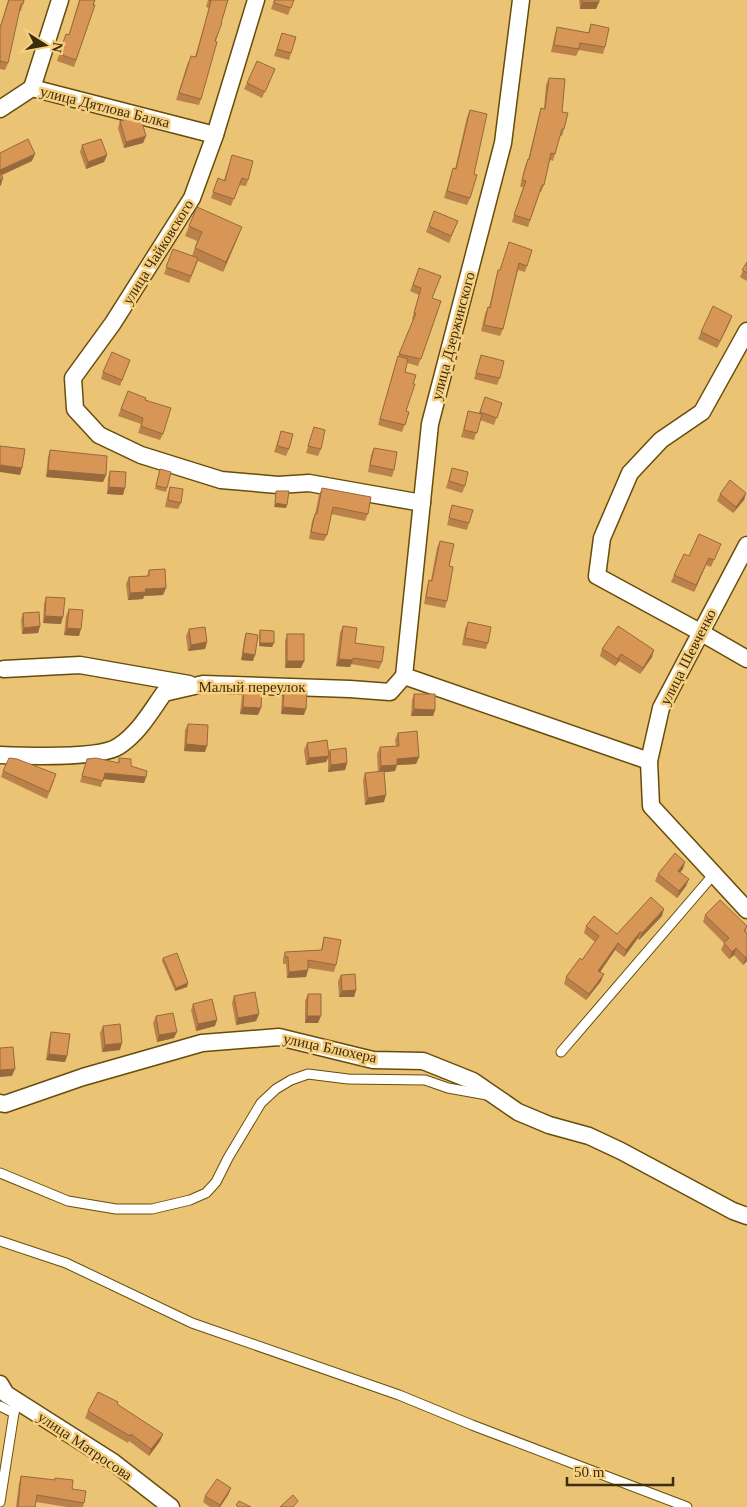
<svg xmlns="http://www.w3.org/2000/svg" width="747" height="1507" font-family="'Times New Roman',serif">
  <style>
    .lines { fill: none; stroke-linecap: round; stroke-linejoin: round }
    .service-casing { stroke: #684d0a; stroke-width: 11 }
    .minor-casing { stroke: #684d0a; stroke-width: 19 }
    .service { stroke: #fff; stroke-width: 9 }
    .minor { stroke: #fff; stroke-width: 16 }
    .wall { fill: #ba814a }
    .shaded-wall { fill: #97693c }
    .building { fill: #d89656; stroke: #97693c }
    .labels { text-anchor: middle; stroke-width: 5; stroke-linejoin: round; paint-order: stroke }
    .street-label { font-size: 15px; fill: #3d2d0c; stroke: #f7d082 }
  </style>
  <rect width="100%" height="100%" fill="#eac375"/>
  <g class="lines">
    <g class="service-casing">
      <g id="service">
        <polyline points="561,1052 714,874"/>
        <polyline points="0,1173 68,1201 116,1209 152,1209 190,1200 206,1193 216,1182 228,1158 261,1103 276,1089 291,1080 308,1074 348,1079 425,1080 448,1088 487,1095"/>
        <polyline points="0,1241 66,1263 192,1323 399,1395 472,1425 687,1507"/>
        <polyline points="0,1406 14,1413"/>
        <polyline points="0,1502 16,1400"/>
      </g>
    </g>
    <g class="minor-casing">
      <g id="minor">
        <polyline points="256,0 215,135 192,198 113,323 73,378 75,409 99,435 141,455 221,480 278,485 309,483 422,503"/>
        <polyline points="32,88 60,0"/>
        <polyline points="0,109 32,88 215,135"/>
        <polyline points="747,331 702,412 661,440 630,473 602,538 597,576 700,632 747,659"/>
        <polyline points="747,545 661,708 649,761 651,806 747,910"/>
        <polyline points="4,669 80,665 189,684"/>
        <polyline points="404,676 430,424 503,143 521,0"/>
        <polyline points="404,676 649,761"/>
        <path d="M 0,755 C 25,756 101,759 119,746 C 139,733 151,711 164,693 L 203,684 L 350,689 L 390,692 L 404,676"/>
        <polyline points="0,1103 5,1104 83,1077 202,1043 279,1037 373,1060 423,1061 473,1081 518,1112 549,1125 589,1136 621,1151 733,1211 747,1216"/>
        <polyline points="0,1384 6,1394 113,1462 171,1507"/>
      </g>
    </g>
    <use href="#service" class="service"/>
    <use href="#minor" class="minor"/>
  </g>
  <g class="wall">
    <polygon points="8,0 24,0 21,11 19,11 8,63 5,70 0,69 0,27"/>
    <polygon points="79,0 95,0 93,5 95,5 74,67 57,61 66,34 69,34"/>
    <polygon points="208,0 228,0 216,41 201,99 199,105 176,100 188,62 195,57 209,8 206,7"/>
    <polygon points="274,0 294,0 288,15 271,9"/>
    <polygon points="579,0 599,0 599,2 596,9 580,9"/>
    <polygon points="591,24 605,47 603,54 579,50 576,56 551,52 555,34 557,27 588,33"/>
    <polygon points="282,33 296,37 289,60 274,56"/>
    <polygon points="275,69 262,98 244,89 247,83"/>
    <polygon points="549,78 562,112 564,129 562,136 560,136 553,161 550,160 544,185 541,192 540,192 528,227 512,222 523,187 520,187 525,166 528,159 528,160 539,115 541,108 544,108 546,85"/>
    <polygon points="470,110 470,198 467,205 444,198 453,168 455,169 467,117"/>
    <polygon points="120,121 146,136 143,143 124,148 118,128"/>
    <polygon points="82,145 107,155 104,162 86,169 80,152"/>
    <polygon points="232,155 248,180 246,186 239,185 231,206 211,198 218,178 224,180"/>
    <polygon points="434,211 458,221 449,243 426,232"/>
    <polygon points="189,226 238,237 223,272 198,261 189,283 164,274 173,249 192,256 197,241 185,236"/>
    <polygon points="532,250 525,272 518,270 503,329 500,336 481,331 485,314 488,307 489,308 496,277 498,270 500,270"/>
    <polygon points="747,262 747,281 740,277"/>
    <polygon points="419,268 432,298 441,301 418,366 407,363 405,372 413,384 406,411 409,412 402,432 378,425 396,362 413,320 412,319 419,295 410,291"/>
    <polygon points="732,316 717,348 698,339 701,332"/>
    <polygon points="481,355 500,378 497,385 474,379"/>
    <polygon points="130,360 120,386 101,379 103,372"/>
    <polygon points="128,391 145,400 163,434 160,440 138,433 141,424 118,416"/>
    <polygon points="485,397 502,403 494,425 480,420 474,440 461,437 468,411 479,413"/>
    <polygon points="314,427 321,449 318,456 306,453"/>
    <polygon points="281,431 289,449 286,456 274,452"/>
    <polygon points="374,448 394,470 392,477 368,472 371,455"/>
    <polygon points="50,450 106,475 103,482 46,477 48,457"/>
    <polygon points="452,468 465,486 462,493 446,488"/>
    <polygon points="160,469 167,488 166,492 155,489"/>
    <polygon points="110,471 123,495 107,494 108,478"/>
    <polygon points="170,487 181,503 178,509 165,507 168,493"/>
    <polygon points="322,488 368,514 365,521 331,514 327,535 324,541 309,539 312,521 315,514 319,495"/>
    <polygon points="746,493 744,500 733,513 717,501 720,494"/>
    <polygon points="452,505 469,523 467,530 447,525"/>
    <polygon points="440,541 449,566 447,601 445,608 424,604 427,587 429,580 431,580 437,548"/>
    <polygon points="721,544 711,567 706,565 694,592 671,582 674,575 689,556"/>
    <polygon points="149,570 166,588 163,595 144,596 143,599 128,600 126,584 129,577 147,576"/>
    <polygon points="46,597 61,624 43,623 44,604"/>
    <polygon points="69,609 79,636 64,635 66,616"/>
    <polygon points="23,613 40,626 38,633 22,634 21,620"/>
    <polygon points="468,622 488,643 486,649 462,645 465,629"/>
    <polygon points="343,626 355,643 382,662 379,669 351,664 350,667 336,666 340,633"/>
    <polygon points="189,629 207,642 205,649 188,651 186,636"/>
    <polygon points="260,630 272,647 259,646 259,634"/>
    <polygon points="246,633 253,661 241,660 244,640"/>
    <polygon points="287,634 304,661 301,668 285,668 285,641"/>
    <polygon points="602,649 652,657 640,674 619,661 615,666 600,656"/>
    <polygon points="244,689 258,715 240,714 242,695"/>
    <polygon points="284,690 304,715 281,714 282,697"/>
    <polygon points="414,694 435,710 433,716 411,716 412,700"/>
    <polygon points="188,724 205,752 184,751 185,730"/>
    <polygon points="398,733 419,757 416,764 397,765 395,771 384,772 384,802 365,805 363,780 365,773 378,772 377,754 380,747 396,746 395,740"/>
    <polygon points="307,743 328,754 330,750 347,763 345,770 328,772 328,758 326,762 306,765 304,750"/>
    <polygon points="119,758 146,777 144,783 103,779 101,787 80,782 87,759 118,763"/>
    <polygon points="3,771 54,781 47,799 1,777"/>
    <polygon points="683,869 680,872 686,886 677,898 655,881 658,874"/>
    <polygon points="705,915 747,926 746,932 747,961 743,965 734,955 729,959 721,950 724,943 703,922"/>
    <polygon points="662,916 639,940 638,938 624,957 615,950 600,972 601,981 586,1000 564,984 566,977 582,960 595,942 584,933 586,926 617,934"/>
    <polygon points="324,937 336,965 334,972 308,968 308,970 306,977 287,978 286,964 283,964 283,959 285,952 321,950"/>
    <polygon points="163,958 188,983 187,987 175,991 162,961"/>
    <polygon points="341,975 356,990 354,997 339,997 338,981"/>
    <polygon points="308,994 318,1023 305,1023 305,1001"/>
    <polygon points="234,996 259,1014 256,1021 236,1025 232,1003"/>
    <polygon points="193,1004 215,1026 196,1031 191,1010"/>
    <polygon points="156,1016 174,1038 157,1042 153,1023"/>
    <polygon points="103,1026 120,1050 102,1052 100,1033"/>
    <polygon points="51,1032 67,1056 65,1062 46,1060 49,1039"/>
    <polygon points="117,1404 163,1434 160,1441 149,1456 129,1441 128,1443 85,1418 88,1411"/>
    <polygon points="21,1476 72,1489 84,1503 83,1507 67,1507 36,1502 35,1507 16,1507 19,1483"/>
    <polygon points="231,1488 228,1495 220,1507 210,1507 203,1502 205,1496"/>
  </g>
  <g class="shaded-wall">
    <polygon points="582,2 599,2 596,9 580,9"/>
    <polygon points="146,136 143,143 124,148 126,142"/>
    <polygon points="35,154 32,161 0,176 0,170"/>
    <polygon points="107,155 104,162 86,169 88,162"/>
    <polygon points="3,178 1,185 0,186 0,180"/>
    <polygon points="242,227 238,237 223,272 226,262"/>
    <polygon points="732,316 730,322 717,348 720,341"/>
    <polygon points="0,465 22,468 20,475 0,472"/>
    <polygon points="48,470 106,475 103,482 46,477"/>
    <polygon points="109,487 125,488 123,495 107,494"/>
    <polygon points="746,493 744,500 733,513 736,507"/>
    <polygon points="275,503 287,505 286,508 274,507"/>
    <polygon points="709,558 706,565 694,592 696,585"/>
    <polygon points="166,588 163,595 144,596 143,599 128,600 130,593 145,589"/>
    <polygon points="45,616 63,617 61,624 43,623"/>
    <polygon points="40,626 38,633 22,634 24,628"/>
    <polygon points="67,628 81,629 79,636 64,635"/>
    <polygon points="207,642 205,649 188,651 191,645"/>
    <polygon points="260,643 274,643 272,647 259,646"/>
    <polygon points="654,650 652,657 640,674 643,668"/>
    <polygon points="243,653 255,655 253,661 241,660"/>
    <polygon points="621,654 619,661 615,666 618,659"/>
    <polygon points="339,659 353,660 350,667 336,666"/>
    <polygon points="287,661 304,661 301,668 285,668"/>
    <polygon points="243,707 261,708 258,715 240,714"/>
    <polygon points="283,707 306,709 304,715 281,714"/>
    <polygon points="414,709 435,710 433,716 411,716"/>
    <polygon points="186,744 207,746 205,752 184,751"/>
    <polygon points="329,756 326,762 306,765 309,758"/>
    <polygon points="419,757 416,764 397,765 395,771 379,773 381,766 397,759"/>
    <polygon points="347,763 345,770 328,772 331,765"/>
    <polygon points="105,773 146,777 144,783 103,779"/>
    <polygon points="386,795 384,802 365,805 368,798"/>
    <polygon points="685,862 683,869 675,878 678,871"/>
    <polygon points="689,879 686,886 677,898 679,891"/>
    <polygon points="664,909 662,916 639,940 642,933"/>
    <polygon points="640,932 638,938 624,957 626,950"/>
    <polygon points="618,943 615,950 596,978 598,971"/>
    <polygon points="736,948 734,955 729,959 732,952"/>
    <polygon points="747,957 747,961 743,965 746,958"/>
    <polygon points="308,970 306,977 287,978 289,972"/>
    <polygon points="604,974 601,981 586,1000 589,994"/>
    <polygon points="188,983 187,987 175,991 176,988"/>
    <polygon points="356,990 354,997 339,997 342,991"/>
    <polygon points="259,1014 256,1021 236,1025 238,1018"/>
    <polygon points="307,1016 321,1016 318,1023 305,1023"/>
    <polygon points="217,1020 215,1026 196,1031 198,1024"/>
    <polygon points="177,1032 174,1038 157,1042 159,1035"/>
    <polygon points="122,1043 120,1050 102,1052 105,1045"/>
    <polygon points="49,1054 67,1056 65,1062 46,1060"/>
    <polygon points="15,1069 12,1076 0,1077 0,1070"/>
    <polygon points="163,1434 160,1441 149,1456 151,1449"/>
    <polygon points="231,1488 228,1495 220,1507 219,1507"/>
  </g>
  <g class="building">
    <polygon points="9,0 24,0 23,4 21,4 8,63 0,61 0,63 0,28"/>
    <polygon points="80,0 95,0 93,5 95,5 76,60 59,54 66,34 69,35"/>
    <polygon points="209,0 228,0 221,23 222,23 215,41 217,42 201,99 179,93 191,56 196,57 211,1"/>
    <polygon points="275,0 294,0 291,8 274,3"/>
    <rect x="582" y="0" width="17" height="2"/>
    <polygon points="591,24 609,28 605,47 580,43 579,49 554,45 557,27 589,33"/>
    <polygon points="282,33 296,37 291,53 277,49"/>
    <polygon points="257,61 275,69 265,92 247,83"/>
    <polygon points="549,78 565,79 562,112 568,113 564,129 562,129 555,154 551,153 544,185 542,185 530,220 514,215 526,181 522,180 528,159 529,160 541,108 545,109"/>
    <polygon points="470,110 487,114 474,174 477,175 470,198 447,191 453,168 456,169"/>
    <polygon points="134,117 141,119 146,136 126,142 120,121"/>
    <polygon points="28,139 35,154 0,170 0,153"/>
    <polygon points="101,139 107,155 88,162 82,145"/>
    <polygon points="232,155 253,161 248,180 242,178 234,199 213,192 218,178 225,181"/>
    <polygon points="0,172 3,178 0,180"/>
    <polygon points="197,207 242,227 226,262 195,248 202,232 189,226"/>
    <polygon points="434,211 458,221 451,236 429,226"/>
    <polygon points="509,242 532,250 527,266 519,263 503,329 484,325 488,307 490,308 498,270 500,270"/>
    <polygon points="173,249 198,258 191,276 166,267"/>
    <polygon points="747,262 747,273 742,270"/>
    <polygon points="419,268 441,276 432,298 441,301 421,359 399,354 416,313 414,313 421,288 413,285"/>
    <polygon points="713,306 732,316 720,341 701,332"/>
    <polygon points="112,352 130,360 122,380 103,372"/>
    <polygon points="481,355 504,361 500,378 476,373"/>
    <polygon points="398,356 408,359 405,372 416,375 413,384 415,384 406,411 409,412 405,425 380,419"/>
    <polygon points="128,391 146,398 145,400 171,408 163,434 141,426 143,418 121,409"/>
    <polygon points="485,397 502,403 497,418 480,412"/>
    <polygon points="468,411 482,414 477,433 464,430"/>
    <polygon points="314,427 325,430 321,449 308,446"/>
    <polygon points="281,431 293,434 289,449 277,446"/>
    <polygon points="0,446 25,449 22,468 0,465"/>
    <polygon points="374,448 397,452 394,470 370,465"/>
    <polygon points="50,450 107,456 106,475 48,470"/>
    <polygon points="452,468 468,472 465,486 449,481"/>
    <polygon points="160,469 171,472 167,488 156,486"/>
    <polygon points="110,471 126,472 125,488 109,487"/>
    <polygon points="730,480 746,493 736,507 720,494"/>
    <polygon points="170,487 183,489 181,503 168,500"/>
    <polygon points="322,488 371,497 368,514 333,507 327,535 311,532 315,514 317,514"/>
    <polygon points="276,491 289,491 287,505 275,503"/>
    <polygon points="452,505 473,510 469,523 449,518"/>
    <polygon points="699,534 721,544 714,560 709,558 696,585 674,575 684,554 689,556"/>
    <polygon points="440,541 454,544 449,566 453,567 447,601 426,597 429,580 432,581"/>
    <polygon points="165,569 166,588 145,589 146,592 130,593 129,577 149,576 149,570"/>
    <polygon points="46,597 65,598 63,617 45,616"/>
    <polygon points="69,609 83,610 81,629 67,628"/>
    <polygon points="39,612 40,626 24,628 23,613"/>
    <polygon points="468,622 491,627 488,643 465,638"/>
    <polygon points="343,626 357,628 355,643 384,647 382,662 353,658 353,660 339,659"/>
    <polygon points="618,626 654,650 643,668 621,654 618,659 602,649"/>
    <polygon points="205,627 207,642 191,645 189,629"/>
    <polygon points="260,630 274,631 274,643 260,643"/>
    <polygon points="246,633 258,635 255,655 243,653"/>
    <rect x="287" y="634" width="17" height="27"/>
    <polygon points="244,689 262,689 261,708 243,707"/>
    <polygon points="284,690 307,691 306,709 283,707"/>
    <polygon points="414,694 435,694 435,710 414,709"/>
    <polygon points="188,724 208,725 207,746 186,744"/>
    <polygon points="417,731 419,757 397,759 397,765 381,766 380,747 399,746 398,733"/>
    <polygon points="327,740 329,756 309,758 307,743"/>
    <polygon points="346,748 347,763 331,765 330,750"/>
    <polygon points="9,758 17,759 56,774 49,792 3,771"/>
    <polygon points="96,758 119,763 119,758 131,759 131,766 147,771 146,777 105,773 103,781 82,776 87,759"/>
    <polygon points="384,771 386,795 368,798 365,773"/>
    <polygon points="675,853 685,862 678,871 689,879 679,891 658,874"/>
    <polygon points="651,897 664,909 642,933 640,932 626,950 618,943 598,971 604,974 589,994 566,977 580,958 582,960 599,936 586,926 594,916 617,934"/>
    <polygon points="720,900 747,926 744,931 747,933 747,957 746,958 736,948 732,952 724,943 729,938 705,915"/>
    <polygon points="324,937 341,940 336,965 308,960 308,970 289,972 288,957 285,957 285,952 322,950"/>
    <polygon points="177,953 188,983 176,988 163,958"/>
    <polygon points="355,974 356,990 342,991 341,975"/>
    <polygon points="255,992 259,1014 238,1018 234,996"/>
    <polygon points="308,994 321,994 321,1016 307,1016"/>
    <polygon points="212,999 217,1020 198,1024 193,1004"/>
    <polygon points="173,1013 177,1032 159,1035 156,1016"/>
    <polygon points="120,1024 122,1043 105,1045 103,1026"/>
    <polygon points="51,1032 70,1034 67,1056 49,1054"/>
    <polygon points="13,1047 15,1069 0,1070 0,1048"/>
    <polygon points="98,1392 118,1402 117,1404 163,1434 151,1449 131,1434 130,1436 88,1411"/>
    <polygon points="21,1476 55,1480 55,1478 73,1480 72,1489 86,1491 84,1503 37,1495 35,1507 18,1507"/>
    <polygon points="217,1479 231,1488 220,1505 205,1496"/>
    <polygon points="293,1495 298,1501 293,1507 280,1507"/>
    <polygon points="239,1501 251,1507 238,1507 236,1505"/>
  </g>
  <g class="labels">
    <g class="street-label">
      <text transform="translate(105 107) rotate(14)" y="5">улица Дятлова Балка</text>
      <text transform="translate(158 252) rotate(-58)" y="5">улица Чайковского</text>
      <text transform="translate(453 336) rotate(-75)" y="5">улица Дзержинского</text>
      <text transform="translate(688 657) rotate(-63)" y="5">улица Шевченко</text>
      <text x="252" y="692">Малый переулок</text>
      <text transform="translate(330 1048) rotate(12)" y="5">улица Блюхера</text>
      <text transform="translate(85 1446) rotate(34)" y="5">улица Матросова</text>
    </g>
  </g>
  <g transform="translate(45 45) rotate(101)" stroke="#f7d082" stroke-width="4" paint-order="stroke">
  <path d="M0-4L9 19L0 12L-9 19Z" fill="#3d2d0c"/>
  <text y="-8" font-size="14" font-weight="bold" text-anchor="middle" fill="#3d2d0c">N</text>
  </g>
  <path d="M567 1477v8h106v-8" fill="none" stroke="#3d2d0c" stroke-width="2.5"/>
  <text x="574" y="1477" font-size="15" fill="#3d2d0c" stroke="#f7d082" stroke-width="4" paint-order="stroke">50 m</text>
</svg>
